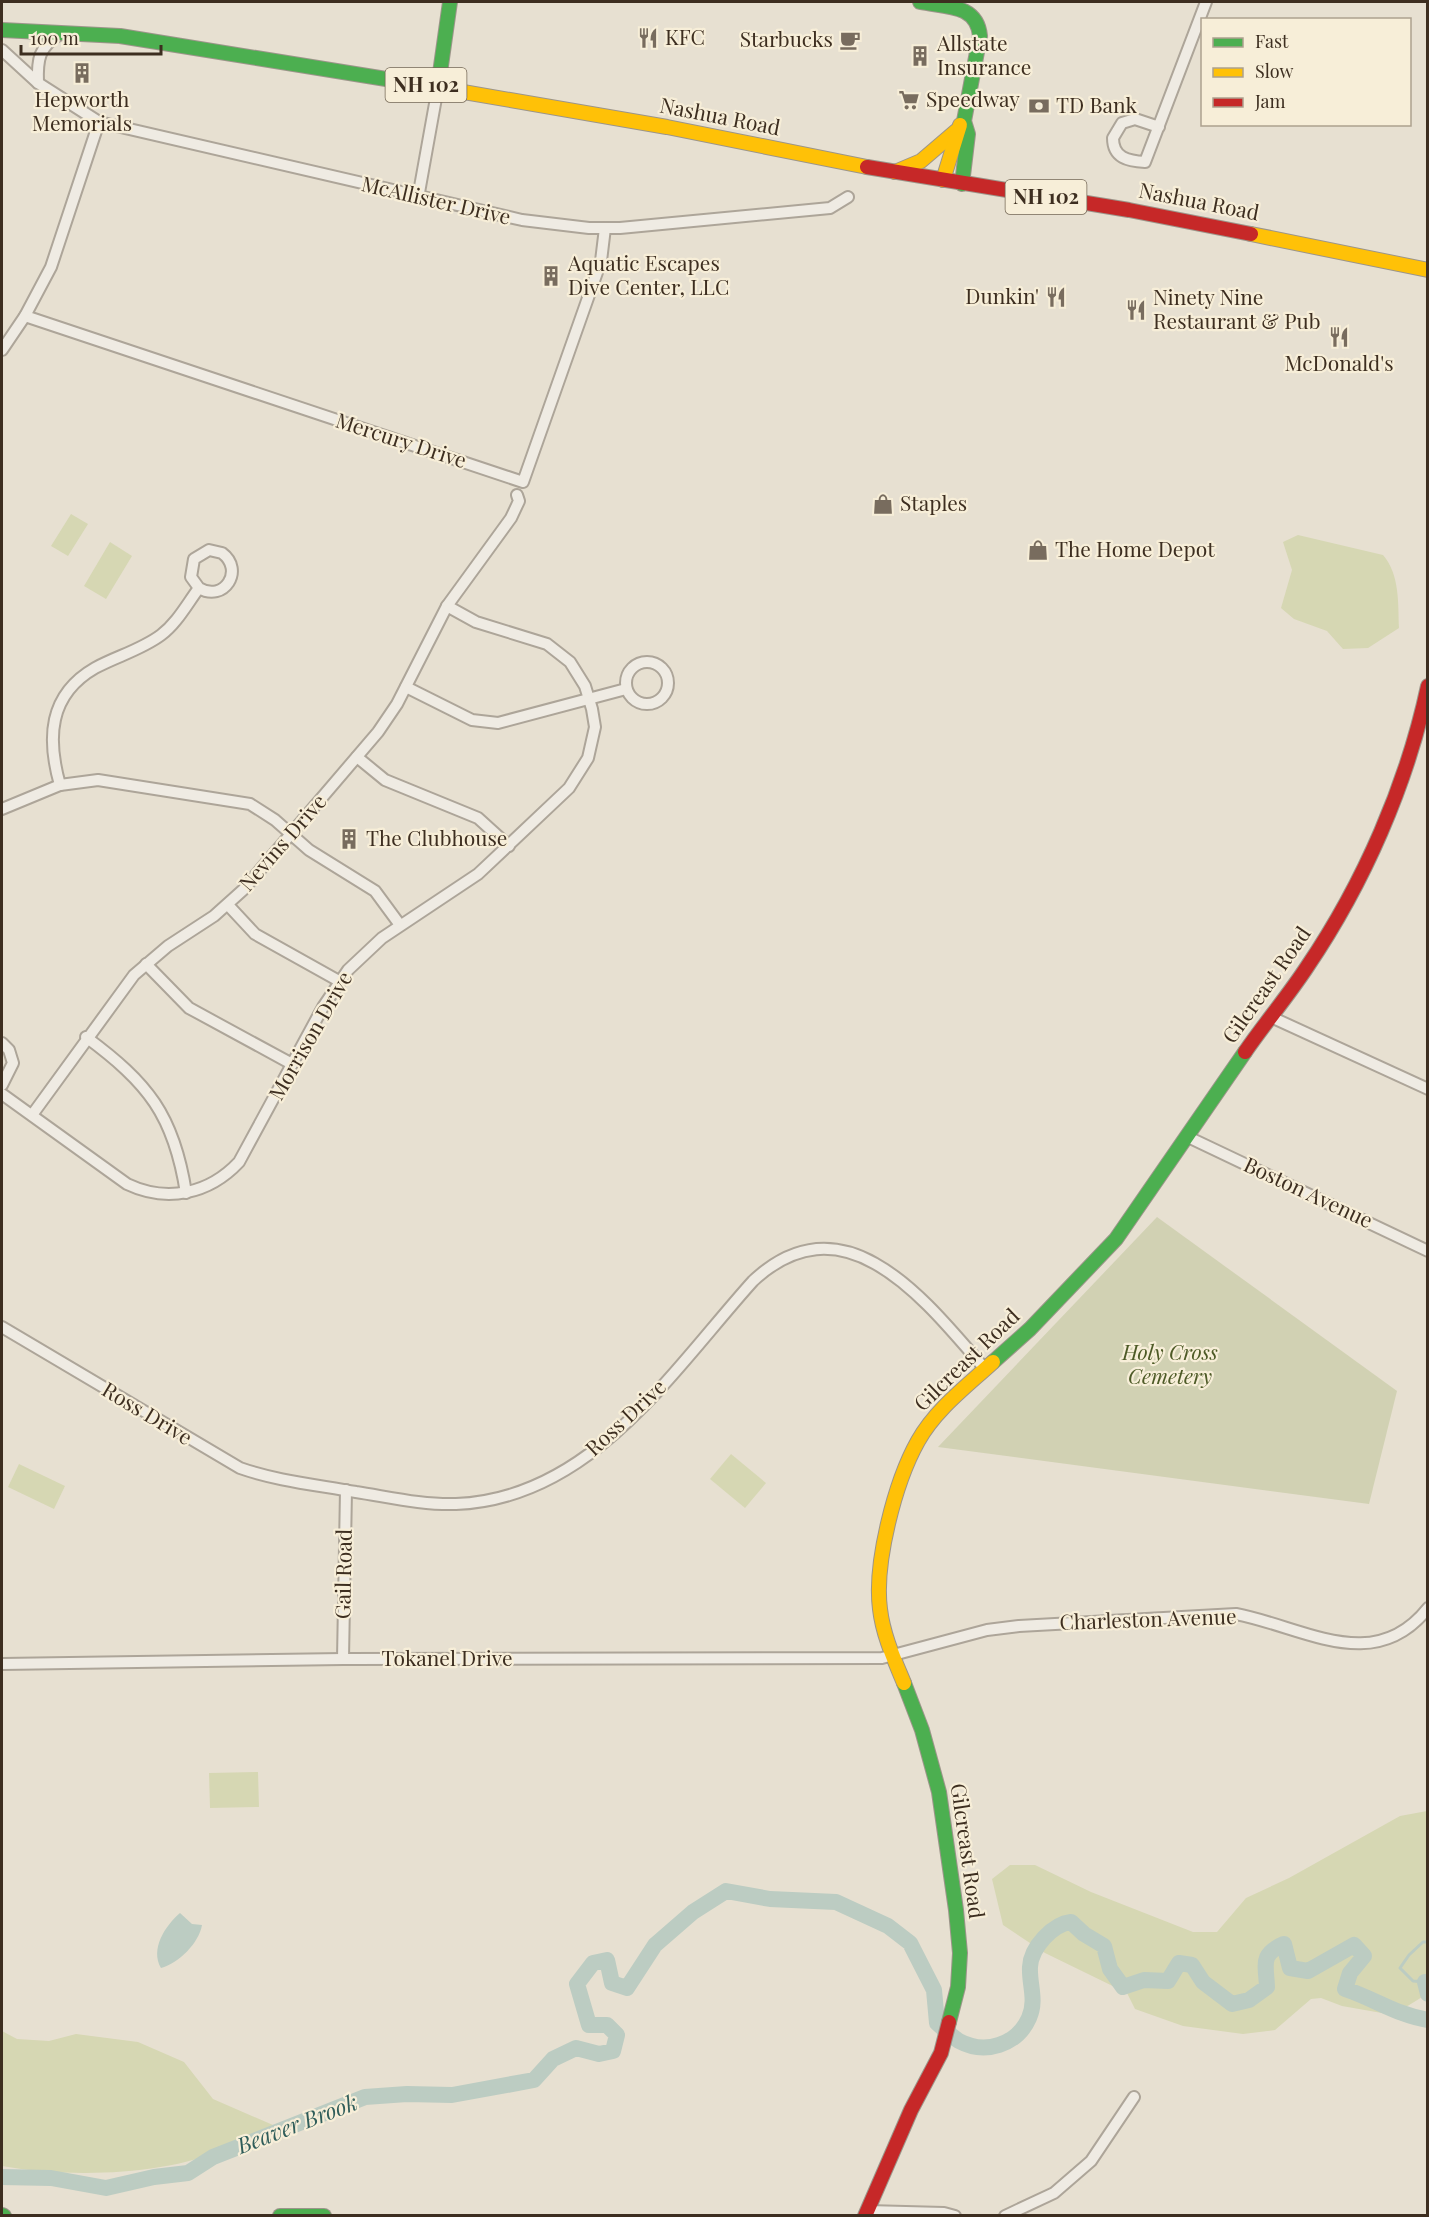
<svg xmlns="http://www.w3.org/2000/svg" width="1429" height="2217" font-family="'Playfair Display',serif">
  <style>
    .green { fill: #d6d7b3 }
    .cemetery { fill: #d1d1b3 }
    .water { fill: #bcccc2 }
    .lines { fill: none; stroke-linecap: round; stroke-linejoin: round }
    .stream { stroke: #bcccc2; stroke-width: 3 }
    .river { stroke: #bcccc2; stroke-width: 16 }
    .street-casing { stroke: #ada599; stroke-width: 14 }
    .fast-casing { stroke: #9c958a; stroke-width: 16 }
    .slow-casing { stroke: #9c958a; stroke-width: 16 }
    .jam-casing { stroke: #9c958a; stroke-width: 16 }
    .street { stroke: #efebe3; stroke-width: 10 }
    .fast { stroke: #4caf50; stroke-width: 14 }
    .slow { stroke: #ffc107; stroke-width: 14 }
    .jam { stroke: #c62828; stroke-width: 14 }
    .labels { text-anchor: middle; stroke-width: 4.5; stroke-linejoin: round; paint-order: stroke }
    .shield { fill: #f7eed8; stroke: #756857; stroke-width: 1.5 }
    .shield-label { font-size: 20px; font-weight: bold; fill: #3d2e20 }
    .poi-label { font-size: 21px; fill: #3d2e20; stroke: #f7eed8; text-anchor: start }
    .street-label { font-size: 21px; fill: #3d2e20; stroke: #f7eed8 }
    .park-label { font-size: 21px; font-style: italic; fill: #4d5a26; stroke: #f7eed8 }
    .water-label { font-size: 22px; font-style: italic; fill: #2f5d5a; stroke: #f7eed8 }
  </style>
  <rect width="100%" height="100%" fill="#e7e0d1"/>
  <g class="green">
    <polygon points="71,514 88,524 68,556 51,546"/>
    <path d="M 1298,535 L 1383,555 C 1400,575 1398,603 1399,628 L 1368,648 L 1343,649 L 1327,631 L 1294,619 L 1281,608 L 1292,570 L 1283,542 Z"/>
    <polygon points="110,542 132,556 106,599 84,586"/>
    <polygon points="731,1454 766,1483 745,1508 710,1479"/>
    <polygon points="19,1464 65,1486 54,1509 8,1487"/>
    <polygon points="258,1772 259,1807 210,1808 209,1773"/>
    <polygon points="1427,1811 1427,1994 1393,2015 1342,2006 1321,1998 1311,1999 1275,2030 1243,2034 1183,2026 1135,2009 1127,1993 1045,1953 1003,1925 992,1879 1010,1865 1035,1865 1091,1892 1193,1932 1217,1932 1246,1898 1289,1878 1400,1816"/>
    <path d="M 2,2031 L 17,2039 L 49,2041 L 76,2034 L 138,2042 L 184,2062 L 213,2099 L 273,2125 C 258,2133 243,2141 228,2148 C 164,2176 69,2178 2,2166 Z"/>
  </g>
  <polygon class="cemetery" points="1157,1217 1397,1391 1369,1504 938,1447"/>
  <path class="water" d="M 180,1913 L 192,1924 L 202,1925 C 199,1943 179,1963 161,1968 C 150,1949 165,1926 180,1913 Z"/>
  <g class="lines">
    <polyline class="stream" points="1425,1982 1413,1981 1400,1968 1409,1955 1423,1942 1428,1942"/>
    <g class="river">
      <polyline points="1428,1982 1425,1982 1428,1994"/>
      <path d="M 2,2177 L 51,2178 L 106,2188 L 154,2177 L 188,2173 L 213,2157 L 365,2097 L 407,2094 L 452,2095 L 534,2080 L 553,2059 L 576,2048 L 599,2054 L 613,2051 L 617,2035 L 607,2025 L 589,2025 L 577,1984 L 593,1963 L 607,1960 L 612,1983 L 627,1988 L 655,1945 L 693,1912 L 726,1891 L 770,1899 L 836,1902 L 888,1926 L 910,1943 L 934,1990 L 937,2023 C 944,2029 951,2036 959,2041 C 985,2055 1017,2045 1029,2018 C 1037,2000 1029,1984 1030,1967 C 1031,1947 1053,1924 1071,1922 L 1084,1934 L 1104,1946 L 1110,1969 L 1123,1987 L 1144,1980 L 1168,1981 L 1179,1963 L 1192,1965 L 1203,1982 L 1232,2004 L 1249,2000 L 1267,1987 C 1266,1964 1260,1954 1284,1944 L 1290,1968 L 1308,1971 L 1354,1945 L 1364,1956 L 1350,1973 L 1345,1989 C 1375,1999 1397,2015 1428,2020"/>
    </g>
    <g class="street-casing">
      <g id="street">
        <polyline points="2,50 38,83 99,122 522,220 589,228 620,228 830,208 848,197"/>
        <path d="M 38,83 C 37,59 39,47 60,34"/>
        <path d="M 1159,127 L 1135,119 L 1122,123 L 1113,138 C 1113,158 1128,161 1145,162 L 1206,2"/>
        <polyline points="418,198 438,87"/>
        <polyline points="25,316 523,482 601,261 605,228"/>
        <polyline points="2,350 25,316 51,267 99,122"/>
        <circle cx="647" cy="683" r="21"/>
        <polyline points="406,687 472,720 498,723 626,689"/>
        <polyline points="357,757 385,780 478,818 509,846"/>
        <path d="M 60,785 C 47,739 48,695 95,668 C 117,656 141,650 161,635 C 177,623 187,604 199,588 C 224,603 245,570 222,553 L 209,550 L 194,559 L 191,577 L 199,588"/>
        <polyline points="2,809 60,785 98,780 250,804 275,820 309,850 375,891 400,925"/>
        <polyline points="228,905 255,934 339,981"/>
        <polyline points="146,964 189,1008 292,1064"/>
        <polyline points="1271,1017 1428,1089"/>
        <path d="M 86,1037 C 148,1083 174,1115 186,1193"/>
        <polyline points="2,1043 9,1050 13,1063 2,1085"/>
        <path d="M 2,1094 L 127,1184 C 167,1203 209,1194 239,1162 L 323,1007 L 348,970 L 382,938 L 478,874 L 569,788 L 588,758 L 595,727 L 592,709 L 585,686 L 570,662 L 547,644 L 476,622 L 447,606"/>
        <polyline points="32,1115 134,975 168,946 214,916 243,890 378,732 397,704 447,606 511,518 519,501 517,495"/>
        <polyline points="1188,1137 1428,1251"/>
        <path d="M 2,1327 L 240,1468 C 277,1481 318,1485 356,1492 C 389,1497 422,1505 456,1504 C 591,1499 672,1371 753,1281 C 845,1195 926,1301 985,1369"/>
        <polyline points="343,1659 346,1490"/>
        <path d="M 2,1664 L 343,1659 L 882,1658 L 987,1630 L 1019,1626 L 1236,1614 C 1304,1627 1374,1676 1428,1608"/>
        <polyline points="867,2211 944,2213 955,2216"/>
        <polyline points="1005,2216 1054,2193 1091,2161 1134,2097"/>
      </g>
    </g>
    <g class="fast-casing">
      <g id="fast">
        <path d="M 920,2 C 946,7 977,4 980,36 L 964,121 L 968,134 L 962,184"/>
        <polyline points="2,30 120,36 417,84"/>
        <polyline points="438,87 450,2"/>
        <polyline points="993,1362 1030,1329 1116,1239 1245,1052"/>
        <polyline points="904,1683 922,1730 939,1792 956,1910 960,1953 958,1987 949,2022"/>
        <polyline points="2,2215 4,2216"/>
        <polyline points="280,2216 324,2216"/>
      </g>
    </g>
    <g class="slow-casing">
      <g id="slow">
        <polyline points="417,84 667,127 867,167"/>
        <polyline points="895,172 921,161 956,131"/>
        <polyline points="943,180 960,125"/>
        <polyline points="1251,234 1428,270"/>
        <path d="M 904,1683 C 894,1659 883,1635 880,1609 C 874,1563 895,1482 918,1441 C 936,1409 967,1386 993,1362"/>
      </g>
    </g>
    <g class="jam-casing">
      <g id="jam">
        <polyline points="867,167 1129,210 1251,234"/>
        <path d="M 1245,1052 C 1265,1023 1288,996 1307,967 C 1364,883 1407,784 1428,686"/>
        <polyline points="865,2216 911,2110 941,2053 949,2022"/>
      </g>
    </g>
    <use href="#street" class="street"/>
    <use href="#fast" class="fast"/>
    <use href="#slow" class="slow"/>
    <use href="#jam" class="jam"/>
  </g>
  <defs>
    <g id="restaurant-bare" transform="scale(1.62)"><path d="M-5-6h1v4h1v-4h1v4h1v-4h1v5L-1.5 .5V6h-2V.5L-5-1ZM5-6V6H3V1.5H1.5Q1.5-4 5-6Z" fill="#786c5e" stroke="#f7eed8" stroke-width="2.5" paint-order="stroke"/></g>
    <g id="cafe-bare" transform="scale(1.62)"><path d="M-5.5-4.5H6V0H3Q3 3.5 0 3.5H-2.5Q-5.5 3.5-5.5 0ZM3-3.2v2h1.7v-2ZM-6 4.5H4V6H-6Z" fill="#786c5e" stroke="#f7eed8" stroke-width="2.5" paint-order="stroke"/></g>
    <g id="building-bare" transform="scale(1.62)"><path d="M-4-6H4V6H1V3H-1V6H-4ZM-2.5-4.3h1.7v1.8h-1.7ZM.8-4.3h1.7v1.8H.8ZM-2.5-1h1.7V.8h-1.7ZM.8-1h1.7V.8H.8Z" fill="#786c5e" stroke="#f7eed8" stroke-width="2.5" paint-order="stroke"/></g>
    <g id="supermarket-bare" transform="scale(1.62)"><path d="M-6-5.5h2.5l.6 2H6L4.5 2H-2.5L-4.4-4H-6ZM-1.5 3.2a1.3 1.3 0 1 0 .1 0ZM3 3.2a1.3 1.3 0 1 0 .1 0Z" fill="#786c5e" stroke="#f7eed8" stroke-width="2.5" paint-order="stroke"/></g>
    <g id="bank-bare" transform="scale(1.62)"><path d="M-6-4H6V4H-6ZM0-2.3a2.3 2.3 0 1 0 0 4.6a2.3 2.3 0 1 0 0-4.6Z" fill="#786c5e" stroke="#f7eed8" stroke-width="2.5" paint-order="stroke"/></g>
    <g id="shop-bare" transform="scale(1.62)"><path d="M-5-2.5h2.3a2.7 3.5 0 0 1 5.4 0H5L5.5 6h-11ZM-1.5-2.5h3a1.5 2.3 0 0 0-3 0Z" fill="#786c5e" stroke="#f7eed8" stroke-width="2.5" paint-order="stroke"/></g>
  </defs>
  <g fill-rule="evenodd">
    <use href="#restaurant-bare" x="648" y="38"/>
    <use href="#cafe-bare" x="850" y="40"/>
    <use href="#building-bare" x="920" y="56"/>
    <use href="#building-bare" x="82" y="73"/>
    <use href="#supermarket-bare" x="909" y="100"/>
    <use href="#bank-bare" x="1039" y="106"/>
    <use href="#building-bare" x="551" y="276"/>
    <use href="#restaurant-bare" x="1056" y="297"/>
    <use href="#restaurant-bare" x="1136" y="310"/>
    <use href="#restaurant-bare" x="1339" y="337"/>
    <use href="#shop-bare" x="883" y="504"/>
    <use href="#shop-bare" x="1038" y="550"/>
    <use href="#building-bare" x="349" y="839"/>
  </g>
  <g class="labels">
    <g class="shield">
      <rect x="385.5" y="68" width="81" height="34" rx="4.5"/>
      <rect x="1005.5" y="180" width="81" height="34" rx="4.5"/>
    </g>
    <g class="shield-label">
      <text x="426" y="92">NH 102</text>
      <text x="1046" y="204">NH 102</text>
    </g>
    <g class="poi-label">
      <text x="665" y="45">KFC</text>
      <text x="833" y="47" text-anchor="end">Starbucks</text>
      <text x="937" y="51">Allstate<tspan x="937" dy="24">Insurance</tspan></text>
      <text x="82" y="107" text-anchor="middle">Hepworth<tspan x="82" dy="24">Memorials</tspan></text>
      <text x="926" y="107">Speedway</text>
      <text x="1056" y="113">TD Bank</text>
      <text x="568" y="271">Aquatic Escapes<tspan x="568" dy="24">Dive Center, LLC</tspan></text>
      <text x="1039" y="304" text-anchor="end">Dunkin'</text>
      <text x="1153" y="305">Ninety Nine<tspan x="1153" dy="24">Restaurant &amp; Pub</tspan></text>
      <text x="1339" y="371" text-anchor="middle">McDonald's</text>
      <text x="900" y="511">Staples</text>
      <text x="1055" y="557">The Home Depot</text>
      <text x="366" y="846">The Clubhouse</text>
    </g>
    <g class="street-label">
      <text transform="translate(720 117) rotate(11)" y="7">Nashua Road</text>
      <text transform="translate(436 201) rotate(13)" y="7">McAllister Drive</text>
      <text transform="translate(1199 202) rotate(11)" y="7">Nashua Road</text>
      <text transform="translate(401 441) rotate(18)" y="7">Mercury Drive</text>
      <text transform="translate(283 843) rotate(-49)" y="7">Nevins Drive</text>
      <text transform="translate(1267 985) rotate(-55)" y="7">Gilcreast Road</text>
      <text transform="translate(311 1036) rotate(-60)" y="7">Morrison Drive</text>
      <text transform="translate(1308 1193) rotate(25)" y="7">Boston Avenue</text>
      <text transform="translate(967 1360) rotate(-44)" y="7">Gilcreast Road</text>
      <text transform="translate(147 1414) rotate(31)" y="7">Ross Drive</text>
      <text transform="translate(626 1418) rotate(-43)" y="7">Ross Drive</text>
      <text transform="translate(344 1574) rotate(-89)" y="7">Gail Road</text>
      <text transform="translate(1148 1620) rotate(-2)" y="7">Charleston Avenue</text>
      <text x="447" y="1666">Tokanel Drive</text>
      <text transform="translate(967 1851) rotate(82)" y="7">Gilcreast Road</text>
    </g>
    <g class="park-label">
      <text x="1170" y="1360">Holy Cross<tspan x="1170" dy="24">Cemetery</tspan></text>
    </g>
    <g class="water-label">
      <text transform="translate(297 2124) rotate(-21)" y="8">Beaver Brook</text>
    </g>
  </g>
  <rect width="1429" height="2217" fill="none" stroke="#3d2e20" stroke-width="6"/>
  <rect x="1201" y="18" width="210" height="108" fill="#f7eed8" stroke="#ada18e" stroke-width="1.5"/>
  <rect x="1213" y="38" width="30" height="9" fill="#4caf50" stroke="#ada18e" stroke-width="1.5"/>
  <text x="1255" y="48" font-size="18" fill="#3d2e20">Fast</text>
  <rect x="1213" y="68" width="30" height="9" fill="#ffc107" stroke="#ada18e" stroke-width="1.5"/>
  <text x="1255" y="78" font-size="18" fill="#3d2e20">Slow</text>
  <rect x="1213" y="98" width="30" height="9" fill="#c62828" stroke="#ada18e" stroke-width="1.5"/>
  <text x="1255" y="108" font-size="18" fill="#3d2e20">Jam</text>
  <path d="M21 45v9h140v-9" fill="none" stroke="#3d2e20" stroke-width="3"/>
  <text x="30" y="45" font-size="18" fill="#3d2e20" stroke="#f7eed8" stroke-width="4.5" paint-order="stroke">100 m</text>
</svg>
